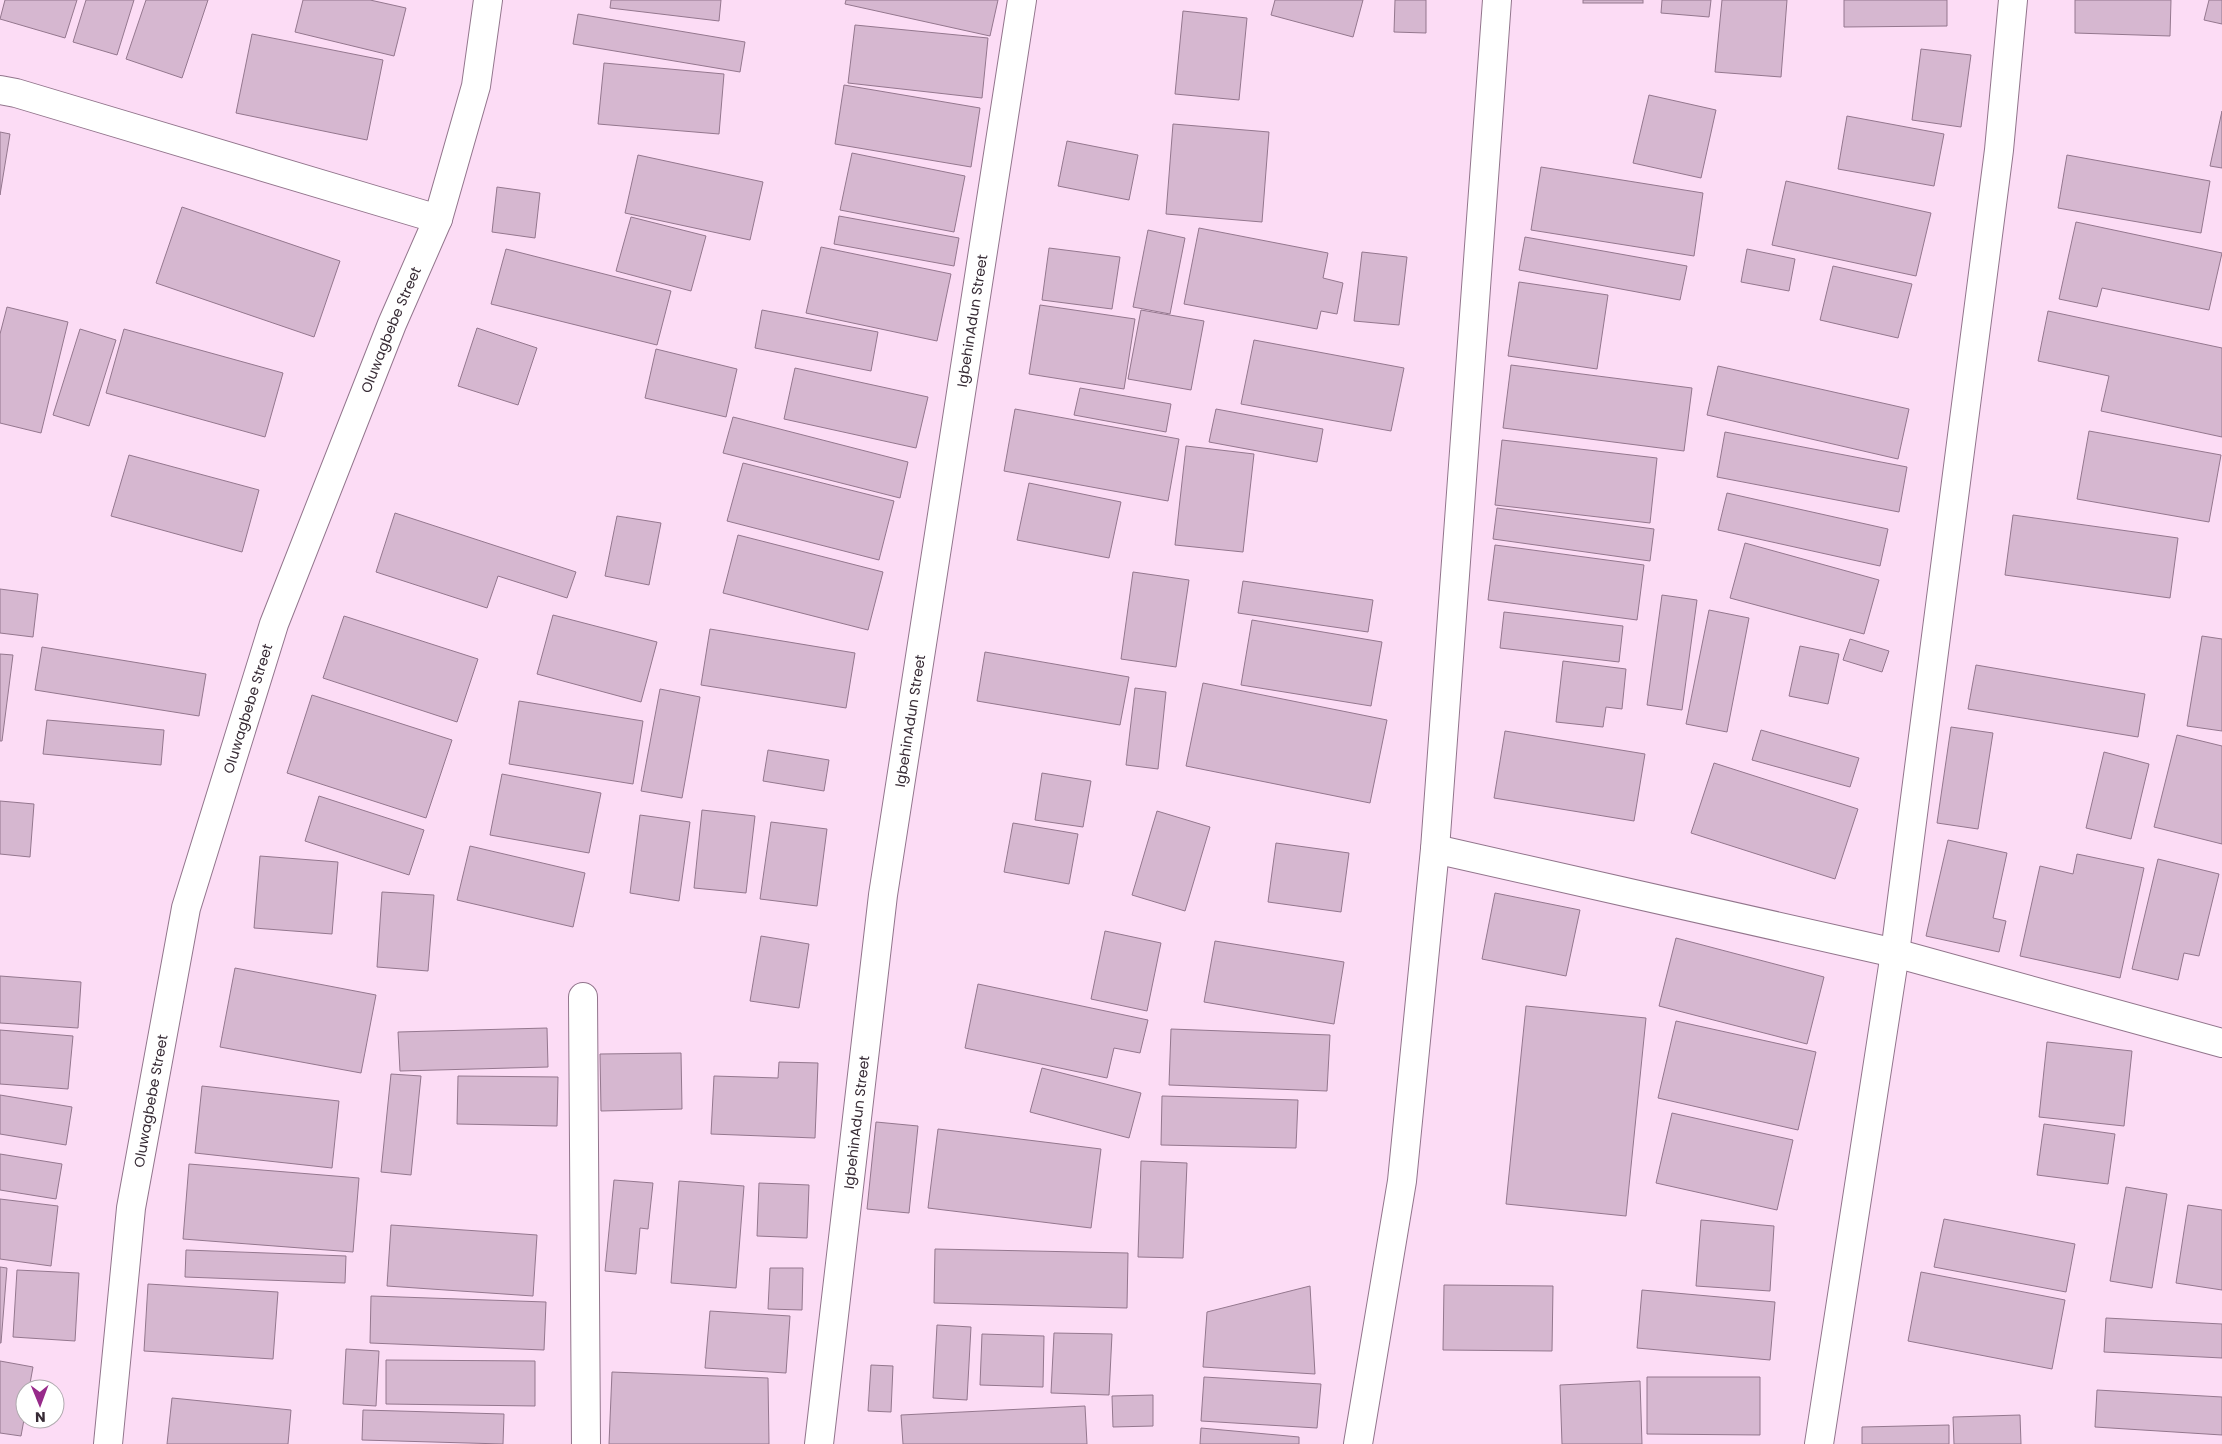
<svg xmlns="http://www.w3.org/2000/svg" width="2222" height="1444" font-family="Poppins,sans-serif">
  <style>
    .building { fill: #d6b7d0; stroke: #94778e }
    .lines { fill: none; stroke-linecap: round; stroke-linejoin: round }
    .street-casing { stroke: #92758c; stroke-width: 30 }
    .street { stroke: #fff; stroke-width: 28 }
    .labels { text-anchor: middle; stroke-width: 5; stroke-linejoin: round; paint-order: stroke }
    .street-label { font-size: 14px; fill: #362a34; stroke: #fff }
  </style>
  <rect width="100%" height="100%" fill="#fcdcf5"/>
  <g class="building">
    <polygon points="5,0 77,0 65,38 0,19"/>
    <polygon points="86,0 134,0 117,55 73,42"/>
    <polygon points="146,0 208,0 182,78 126,59"/>
    <polygon points="303,0 370,0 406,8 394,56 295,32"/>
    <polygon points="611,0 721,0 719,21 610,8"/>
    <polygon points="846,0 998,0 990,36 845,4"/>
    <polygon points="1275,0 1363,0 1353,37 1271,15"/>
    <polygon points="1395,0 1426,0 1426,33 1394,32"/>
    <rect x="1583" y="0" width="60" height="3"/>
    <polygon points="1662,0 1711,0 1709,17 1661,13"/>
    <polygon points="1722,0 1787,0 1781,77 1715,72"/>
    <polygon points="1844,0 1947,0 1947,26 1844,27"/>
    <polygon points="2075,0 2171,0 2170,36 2075,33"/>
    <polygon points="2209,0 2222,0 2222,24 2204,20"/>
    <polygon points="1183,11 1247,18 1239,100 1175,94"/>
    <polygon points="578,14 745,42 740,72 573,44"/>
    <polygon points="855,25 988,38 982,98 848,83"/>
    <polygon points="252,34 383,60 367,140 236,113"/>
    <polygon points="1921,49 1971,55 1961,127 1912,120"/>
    <polygon points="604,63 724,74 719,134 598,124"/>
    <polygon points="844,85 980,108 971,167 835,144"/>
    <polygon points="1649,95 1716,110 1701,178 1633,163"/>
    <polygon points="2222,111 2222,168 2210,166"/>
    <polygon points="1847,116 1944,134 1934,186 1838,169"/>
    <polygon points="1173,124 1269,132 1262,222 1166,214"/>
    <polygon points="0,132 10,134 0,195"/>
    <polygon points="1067,141 1138,155 1129,200 1058,186"/>
    <polygon points="852,153 965,176 954,232 840,210"/>
    <polygon points="638,155 763,182 750,240 625,213"/>
    <polygon points="2067,155 2210,181 2201,233 2058,208"/>
    <polygon points="1541,167 1703,193 1694,256 1531,230"/>
    <polygon points="1786,181 1931,213 1916,276 1772,245"/>
    <polygon points="497,187 540,193 535,238 492,232"/>
    <polygon points="182,207 340,261 314,337 156,283"/>
    <polygon points="839,216 959,238 954,266 834,244"/>
    <polygon points="631,217 706,236 691,291 616,271"/>
    <polygon points="2076,222 2222,253 2209,310 2102,288 2097,307 2059,299"/>
    <polygon points="1199,228 1328,253 1323,278 1343,283 1337,314 1321,311 1317,329 1184,304"/>
    <polygon points="1148,230 1185,238 1170,314 1133,307"/>
    <polygon points="1525,237 1687,266 1680,300 1519,270"/>
    <polygon points="821,247 951,274 937,341 806,313"/>
    <polygon points="1049,248 1120,257 1112,309 1042,300"/>
    <polygon points="506,249 671,291 657,345 491,304"/>
    <polygon points="1747,249 1795,259 1789,291 1741,282"/>
    <polygon points="1362,252 1407,257 1399,325 1354,321"/>
    <polygon points="1833,266 1912,284 1898,338 1820,320"/>
    <polygon points="1519,282 1608,295 1597,369 1508,356"/>
    <polygon points="1040,305 1135,319 1124,389 1029,374"/>
    <polygon points="7,307 68,322 41,433 0,423 0,334"/>
    <polygon points="762,310 878,332 871,371 755,348"/>
    <polygon points="1141,310 1204,321 1191,390 1128,379"/>
    <polygon points="2048,311 2222,348 2222,437 2101,411 2109,376 2038,361"/>
    <polygon points="477,328 537,348 518,405 458,386"/>
    <polygon points="80,329 116,340 89,426 53,415"/>
    <polygon points="124,329 283,373 265,437 106,393"/>
    <polygon points="1254,340 1404,368 1391,431 1241,404"/>
    <polygon points="656,349 737,369 726,417 645,398"/>
    <polygon points="1511,365 1692,388 1684,451 1503,428"/>
    <polygon points="1718,366 1909,409 1898,459 1707,415"/>
    <polygon points="795,368 928,397 916,448 784,419"/>
    <polygon points="1080,388 1171,404 1166,432 1074,415"/>
    <polygon points="1015,409 1179,439 1168,501 1004,471"/>
    <polygon points="1216,409 1323,429 1317,462 1209,442"/>
    <polygon points="733,417 908,462 900,498 723,453"/>
    <polygon points="2089,431 2221,455 2209,522 2077,499"/>
    <polygon points="1725,432 1907,467 1899,512 1717,477"/>
    <polygon points="1502,440 1657,458 1650,523 1495,505"/>
    <polygon points="1186,446 1254,454 1243,552 1175,545"/>
    <polygon points="129,455 259,490 242,552 111,516"/>
    <polygon points="743,463 894,501 879,560 727,521"/>
    <polygon points="1029,483 1121,502 1109,558 1017,540"/>
    <polygon points="1727,493 1888,529 1880,566 1718,530"/>
    <polygon points="1497,508 1654,529 1650,561 1493,539"/>
    <polygon points="395,513 576,572 567,598 498,576 487,608 376,572"/>
    <polygon points="2013,515 2178,538 2170,598 2005,575"/>
    <polygon points="617,516 661,523 649,585 605,576"/>
    <polygon points="738,535 883,572 868,630 723,593"/>
    <polygon points="1745,543 1879,580 1864,634 1730,598"/>
    <polygon points="1495,545 1644,565 1637,620 1488,600"/>
    <polygon points="1133,572 1189,580 1176,667 1121,659"/>
    <polygon points="1243,581 1373,600 1368,632 1238,613"/>
    <polygon points="0,589 38,594 33,637 0,633"/>
    <polygon points="1662,595 1697,600 1682,710 1647,705"/>
    <polygon points="1709,610 1749,618 1727,732 1686,724"/>
    <polygon points="1504,612 1623,626 1619,662 1500,648"/>
    <polygon points="553,615 657,642 641,702 537,674"/>
    <polygon points="344,616 478,659 457,722 323,678"/>
    <polygon points="1252,620 1382,642 1371,706 1241,685"/>
    <polygon points="710,629 855,653 846,708 701,685"/>
    <polygon points="2202,636 2222,639 2222,731 2187,726"/>
    <polygon points="1850,639 1889,651 1882,672 1843,660"/>
    <polygon points="1800,646 1839,654 1828,704 1789,696"/>
    <polygon points="42,647 206,674 199,716 35,690"/>
    <polygon points="985,652 1129,677 1120,725 977,701"/>
    <polygon points="0,654 13,655 2,741 0,741"/>
    <polygon points="1563,661 1626,669 1622,709 1606,707 1603,727 1556,722"/>
    <polygon points="1976,665 2145,694 2138,737 1968,709"/>
    <polygon points="1203,683 1387,720 1370,803 1186,766"/>
    <polygon points="1135,688 1166,692 1158,769 1126,765"/>
    <polygon points="660,689 700,697 682,798 641,791"/>
    <polygon points="312,695 452,740 426,818 287,773"/>
    <polygon points="519,701 643,721 633,784 509,764"/>
    <polygon points="47,720 164,730 161,765 43,754"/>
    <polygon points="1951,727 1993,733 1978,829 1937,823"/>
    <polygon points="1761,730 1859,758 1850,787 1752,760"/>
    <polygon points="1505,731 1645,754 1634,821 1494,798"/>
    <polygon points="2177,735 2222,746 2222,844 2154,827"/>
    <polygon points="768,750 829,760 824,791 763,781"/>
    <polygon points="2104,752 2149,764 2131,839 2086,828"/>
    <polygon points="1714,763 1858,809 1835,879 1691,833"/>
    <polygon points="1042,773 1091,781 1083,827 1035,820"/>
    <polygon points="502,774 601,793 589,853 490,835"/>
    <polygon points="319,796 424,830 409,875 305,841"/>
    <polygon points="0,801 34,804 30,857 0,854"/>
    <polygon points="702,810 755,816 746,893 694,888"/>
    <polygon points="1157,811 1210,827 1185,911 1132,895"/>
    <polygon points="640,815 690,822 679,901 630,893"/>
    <polygon points="771,822 827,829 817,906 760,899"/>
    <polygon points="1013,823 1078,834 1069,884 1004,872"/>
    <polygon points="1948,840 2007,853 1993,918 2006,921 1999,952 1926,936"/>
    <polygon points="1276,843 1349,853 1341,912 1268,902"/>
    <polygon points="470,846 585,873 573,927 457,900"/>
    <polygon points="2077,854 2144,868 2120,978 2020,956 2040,866 2073,874"/>
    <polygon points="260,856 338,862 332,934 254,928"/>
    <polygon points="2158,859 2219,874 2199,956 2184,953 2178,980 2132,969"/>
    <polygon points="382,892 434,895 428,971 377,967"/>
    <polygon points="1495,893 1580,910 1566,976 1482,959"/>
    <polygon points="1105,931 1161,943 1147,1011 1091,999"/>
    <polygon points="761,936 809,944 799,1008 750,1001"/>
    <polygon points="1676,938 1824,977 1807,1044 1659,1006"/>
    <polygon points="1215,941 1344,962 1334,1024 1204,1002"/>
    <polygon points="235,968 376,995 361,1073 220,1047"/>
    <polygon points="0,976 81,982 78,1028 0,1023"/>
    <polygon points="978,984 1148,1020 1140,1053 1114,1048 1107,1078 965,1048"/>
    <polygon points="1526,1006 1646,1018 1626,1216 1506,1204"/>
    <polygon points="1676,1021 1816,1052 1798,1130 1658,1098"/>
    <polygon points="547,1028 548,1067 400,1071 398,1032"/>
    <polygon points="1171,1029 1330,1035 1327,1091 1169,1085"/>
    <polygon points="0,1030 73,1036 68,1089 0,1084"/>
    <polygon points="2047,1042 2132,1051 2124,1126 2039,1117"/>
    <polygon points="681,1053 682,1109 601,1111 600,1054"/>
    <polygon points="779,1062 818,1063 815,1138 711,1134 714,1076 778,1078"/>
    <polygon points="1042,1068 1141,1093 1129,1138 1030,1112"/>
    <polygon points="391,1074 421,1076 411,1175 381,1172"/>
    <polygon points="458,1076 558,1077 557,1126 457,1124"/>
    <polygon points="202,1086 339,1101 332,1168 195,1153"/>
    <polygon points="0,1095 72,1107 66,1145 0,1134"/>
    <polygon points="1162,1096 1298,1100 1296,1148 1161,1145"/>
    <polygon points="1672,1113 1793,1140 1777,1210 1656,1183"/>
    <polygon points="876,1122 918,1126 909,1213 867,1209"/>
    <polygon points="2044,1124 2115,1134 2108,1184 2037,1175"/>
    <polygon points="938,1129 1101,1149 1091,1228 928,1208"/>
    <polygon points="0,1154 62,1164 56,1199 0,1190"/>
    <polygon points="1141,1161 1187,1163 1183,1258 1138,1257"/>
    <polygon points="189,1164 359,1178 353,1252 183,1239"/>
    <polygon points="614,1180 653,1183 648,1229 640,1228 636,1274 605,1271"/>
    <polygon points="679,1181 744,1186 736,1288 671,1283"/>
    <polygon points="759,1183 809,1185 807,1238 757,1236"/>
    <polygon points="2126,1187 2167,1194 2152,1288 2110,1281"/>
    <polygon points="0,1199 58,1206 51,1266 0,1259"/>
    <polygon points="2188,1205 2222,1210 2222,1290 2176,1283"/>
    <polygon points="1944,1219 2075,1244 2066,1292 1934,1267"/>
    <polygon points="1701,1220 1774,1226 1770,1291 1696,1286"/>
    <polygon points="391,1225 537,1235 533,1296 387,1286"/>
    <polygon points="935,1249 1128,1253 1127,1308 934,1303"/>
    <polygon points="186,1250 346,1256 345,1283 185,1277"/>
    <polygon points="0,1267 7,1268 1,1343 0,1343"/>
    <polygon points="770,1268 803,1268 802,1310 768,1309"/>
    <polygon points="17,1270 79,1273 75,1341 13,1337"/>
    <polygon points="1921,1272 2065,1300 2052,1369 1908,1341"/>
    <polygon points="148,1284 278,1292 273,1359 144,1351"/>
    <polygon points="1444,1285 1553,1286 1552,1351 1443,1350"/>
    <polygon points="1310,1286 1315,1374 1203,1367 1207,1312"/>
    <polygon points="1642,1290 1775,1302 1770,1360 1637,1348"/>
    <polygon points="371,1296 546,1302 544,1350 370,1343"/>
    <polygon points="710,1311 790,1316 786,1373 705,1368"/>
    <polygon points="2106,1318 2222,1324 2222,1358 2104,1352"/>
    <polygon points="937,1325 971,1327 967,1400 933,1398"/>
    <polygon points="1054,1333 1112,1334 1109,1395 1051,1393"/>
    <polygon points="982,1334 1044,1336 1043,1387 980,1385"/>
    <polygon points="346,1349 379,1351 376,1406 343,1404"/>
    <polygon points="386,1360 535,1361 535,1406 386,1404"/>
    <polygon points="0,1361 33,1367 29,1389 25,1389 25,1414 21,1436 0,1433"/>
    <polygon points="871,1365 893,1366 891,1412 868,1411"/>
    <polygon points="612,1372 768,1378 769,1444 609,1444"/>
    <polygon points="1204,1377 1321,1384 1317,1428 1201,1421"/>
    <polygon points="1647,1377 1760,1377 1760,1435 1647,1434"/>
    <polygon points="1640,1381 1642,1444 1562,1444 1560,1385"/>
    <polygon points="2097,1390 2222,1397 2222,1435 2095,1427"/>
    <polygon points="1153,1395 1153,1426 1113,1427 1112,1396"/>
    <polygon points="172,1398 291,1410 288,1444 167,1444"/>
    <polygon points="1085,1406 1087,1444 903,1444 901,1415"/>
    <polygon points="363,1410 504,1414 503,1444 362,1440"/>
    <polygon points="2020,1415 2021,1444 1954,1444 1953,1417"/>
    <polygon points="1949,1425 1949,1444 1862,1444 1862,1427"/>
    <polygon points="1201,1428 1299,1437 1299,1444 1200,1444"/>
  </g>
  <g class="lines">
    <g class="street-casing">
      <g id="street">
        <polyline points="0,90 16,93 438,219"/>
        <polyline points="1435,849 1895,953 2222,1043"/>
        <polyline points="583,997 586,1444"/>
        <path id="s1" d="M 108,1444 L 131,1208 L 186,908 L 274,624 L 392,324 L 438,219 L 476,86 L 488,0"/>
        <path id="s2" d="M 819,1444 L 883,895 L 1022,0"/>
        <polyline points="1358,1444 1402,1181 1435,849 1497,0"/>
        <polyline points="1819,1444 1895,953 1999,150 2013,0"/>
      </g>
    </g>
    <use href="#street" class="street"/>
  </g>
  <g class="labels">
    <g class="street-label">
      <text dy="5" stroke="none"><textPath href="#s2" startOffset="1134">IgbehinAdun Street</textPath></text>
      <text dy="5" stroke="none"><textPath href="#s1" startOffset="1156">Oluwagbebe Street</textPath></text>
      <text dy="5" stroke="none"><textPath href="#s1" startOffset="751">Oluwagbebe Street</textPath></text>
      <text dy="5" stroke="none"><textPath href="#s2" startOffset="729">IgbehinAdun Street</textPath></text>
      <text dy="5" stroke="none"><textPath href="#s1" startOffset="346">Oluwagbebe Street</textPath></text>
      <text dy="5" stroke="none"><textPath href="#s2" startOffset="324">IgbehinAdun Street</textPath></text>
    </g>
  </g>
  <g transform="translate(40 1404) rotate(179)"><circle r="24" fill="#ffffff" stroke="#afaaae"/>
  <path d="M0-4L9 19L0 12L-9 19Z" fill="#972a8a"/>
  <text y="-8" font-size="14" font-weight="bold" text-anchor="middle" fill="#362a34">N</text>
  </g>
</svg>
